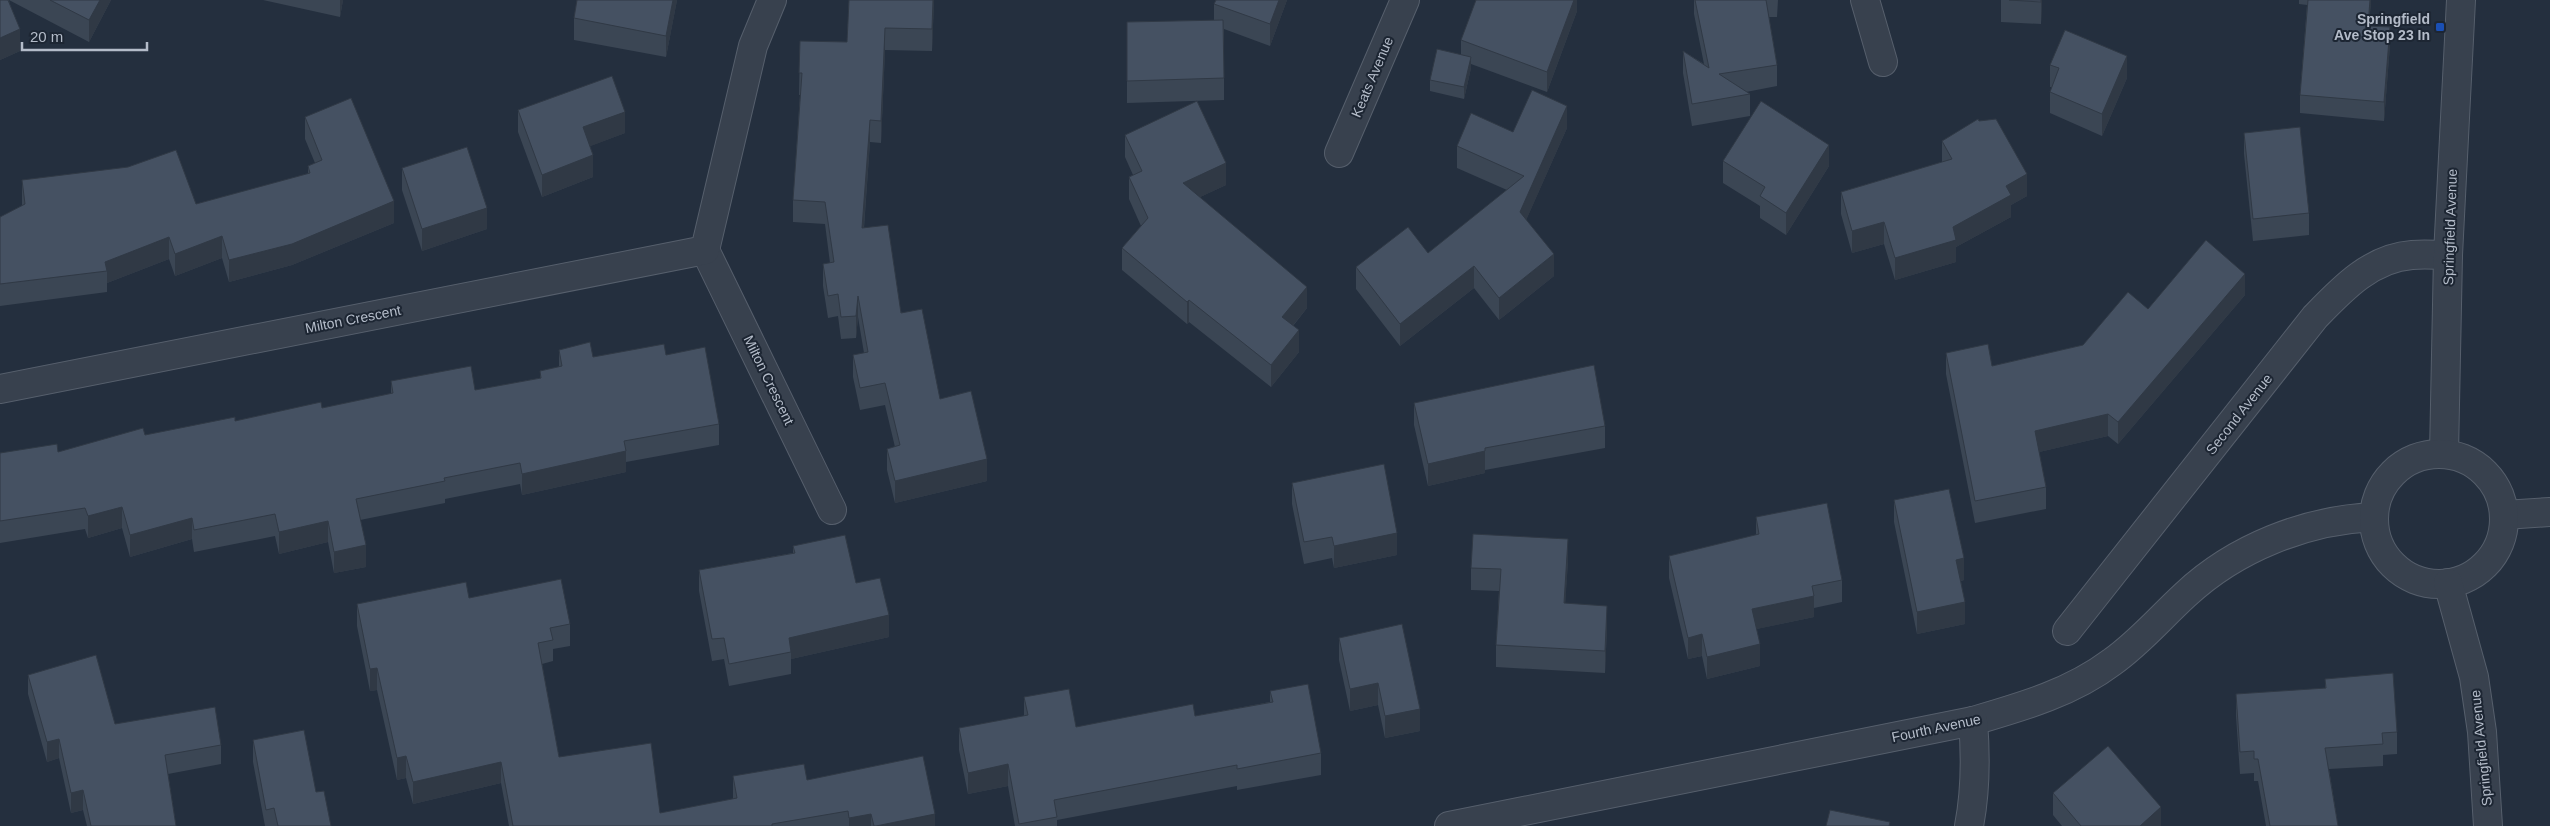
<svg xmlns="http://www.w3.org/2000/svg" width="2550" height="826" font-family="Arial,sans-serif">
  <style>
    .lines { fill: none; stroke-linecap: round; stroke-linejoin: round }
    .minor-casing { stroke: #565f6c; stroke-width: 30 }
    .tertiary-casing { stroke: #565f6c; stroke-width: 30 }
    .minor { stroke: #38414e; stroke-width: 28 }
    .tertiary { stroke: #38414e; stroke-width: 28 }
    .wall { fill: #3b4654 }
    .shaded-wall { fill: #303945 }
    .building { fill: #455162; stroke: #303945 }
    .transit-dot { fill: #1a4fb4; stroke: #1d2633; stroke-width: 2 }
    .labels { text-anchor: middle; stroke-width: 4; stroke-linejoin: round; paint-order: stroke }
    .poi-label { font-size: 14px; font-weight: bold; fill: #b4bcc9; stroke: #1d2633; text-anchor: end }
    .street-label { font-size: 14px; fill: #b4bcc9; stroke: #1d2633 }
  </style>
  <rect width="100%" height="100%" fill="#242f3e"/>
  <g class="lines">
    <g class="minor-casing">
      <g id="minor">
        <polyline points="1865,0 1883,62"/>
        <polyline points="1339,153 1405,0"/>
        <polyline points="705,250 832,510"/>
        <polyline points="0,389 705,250 753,46 772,0"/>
        <polyline points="2504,515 2550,512"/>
        <path d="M 2067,631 L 2315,317 C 2342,289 2371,258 2412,255 C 2424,254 2436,255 2448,255"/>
        <path d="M 1449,826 L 1973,721 C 2021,707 2071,693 2112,662 C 2139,643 2160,618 2185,595 C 2235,548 2306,520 2374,517"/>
        <path d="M 1969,826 C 1976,790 1976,758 1973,721"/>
      </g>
    </g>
    <g class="tertiary-casing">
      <g id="tertiary">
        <polyline points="2444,454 2448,255 2461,0"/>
        <circle cx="2439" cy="519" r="65"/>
        <polyline points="2448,583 2474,677 2482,732 2488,826"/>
      </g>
    </g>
    <use href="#minor" class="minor"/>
    <use href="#tertiary" class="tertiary"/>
  </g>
  <g class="wall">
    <polygon points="0,0 111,0 89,42 9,0 20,51 0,60"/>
    <polygon points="263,0 343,0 340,17"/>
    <polygon points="577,0 677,0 666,57 574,40 574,18"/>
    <polygon points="849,0 934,0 932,51 885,50 881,143 870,142 864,228 940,399 987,481 895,503 887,470 887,449 895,447 885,405 860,410 853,377 853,355 864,353 858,317 856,338 841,339 838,316 828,318 823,286 823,264 830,263 825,224 793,222 793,200 800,95 799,95 800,41 847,42"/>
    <polygon points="1216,0 1287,0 1270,46 1224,29 1224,100 1127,103 1127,22 1214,20 1214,4"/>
    <polygon points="1577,0 1577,11 1547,92 1471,64 1471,68 1464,99 1430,91 1430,80 1461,54 1461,40"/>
    <polygon points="1694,0 1778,0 1777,17 1769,17 1777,65 1777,86 1746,92 1750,94 1750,116 1692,126 1683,73 1683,51 1704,64 1694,14"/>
    <polygon points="2001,0 2042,0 2041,24 2001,22"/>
    <polygon points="2299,0 2371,0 2369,26 2390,45 2384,121 2300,113 2300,95 2307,5 2299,4"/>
    <polygon points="2050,65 2127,78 2102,136 2050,113 2050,92 2052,87 2050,87"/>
    <polygon points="518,110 625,133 590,146 593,177 542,197 518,132"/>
    <polygon points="305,117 394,223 292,265 229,282 222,258 175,276 169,259 107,283 107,292 0,306 0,217 22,206 22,180 196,204 308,174 308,166 315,163 305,139"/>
    <polygon points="1567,128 1526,220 1554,276 1499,320 1474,288 1400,346 1356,289 1356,267 1428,253 1507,190 1457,168 1457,146"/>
    <polygon points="2244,133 2309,213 2309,235 2253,241 2244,154"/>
    <polygon points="1125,135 1226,185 1200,197 1307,308 1293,326 1299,352 1271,387 1189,322 1187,324 1122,270 1122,248 1141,226 1129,199 1129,177 1133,175 1125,157"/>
    <polygon points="1942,141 2027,196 2011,205 2011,217 1956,247 1956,262 1895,280 1884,244 1852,253 1841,214 1841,192 1942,162"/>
    <polygon points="1723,161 1829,166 1786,235 1760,218 1760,206 1723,183"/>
    <polygon points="402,168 487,229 422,251 402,190"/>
    <polygon points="2245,295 2118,444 2108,436 2039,452 2046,487 2046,509 1975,523 1946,374 1946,353 1992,366 2083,345 2148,309"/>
    <polygon points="559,350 593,357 666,355 719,424 719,445 626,462 626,472 522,495 520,484 445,499 445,503 360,520 366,567 334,573 328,542 279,554 275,536 194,552 192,539 130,557 122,528 88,538 85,529 0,543 0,453 58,452 145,435 322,408 391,394 391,381 475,390 540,378 540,371 559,367"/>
    <polygon points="1414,403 1605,426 1605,448 1485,470 1485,473 1428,486 1414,425"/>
    <polygon points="1292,483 1397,555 1334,568 1332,558 1304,564 1292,504"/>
    <polygon points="1894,500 1964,580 1961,581 1965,624 1917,634 1894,522"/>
    <polygon points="1756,517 1842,580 1842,602 1814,608 1814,617 1756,629 1760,666 1707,679 1702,656 1688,659 1669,578 1669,556 1756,535"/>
    <polygon points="793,546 856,583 889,637 791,659 791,674 729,686 724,659 712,661 699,591 699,570 793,553"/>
    <polygon points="1568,561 1565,603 1607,627 1605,673 1496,667 1496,645 1499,591 1471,590 1471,568"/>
    <polygon points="469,598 570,624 570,646 553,649 553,661 542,664 559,757 660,813 733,799 733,776 807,780 935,826 509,826 501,783 413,804 406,778 397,780 377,690 370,691 357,626 357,604"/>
    <polygon points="1339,638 1420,731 1385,738 1378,705 1350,711 1339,660"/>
    <polygon points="28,675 115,724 221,745 221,764 168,774 176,826 87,826 83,810 71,813 59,758 47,762 28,694"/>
    <polygon points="2325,679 2397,732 2397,754 2383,755 2383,766 2329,769 2338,826 2266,826 2258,781 2254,781 2254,773 2240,774 2236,716 2236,694 2325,689"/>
    <polygon points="1270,691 1321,753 1321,775 1237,790 1237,786 1057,820 1057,826 1015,826 1008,786 968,794 959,750 959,728 1024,716 1024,697 1076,727 1195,716 1270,702"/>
    <polygon points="253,740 316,792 331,826 265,826 253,762"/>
    <polygon points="2053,793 2161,826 2062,826 2053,815"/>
  </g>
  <g class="shaded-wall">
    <polygon points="100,0 111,0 89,42 89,20"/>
    <polygon points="340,0 343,0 340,17"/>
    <polygon points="673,0 677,0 666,57 666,36"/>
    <polygon points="933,0 934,0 932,51 932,29"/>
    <polygon points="1279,0 1287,0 1270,46 1270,24"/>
    <polygon points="1574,0 1577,0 1577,11 1547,92 1547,72"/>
    <polygon points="2041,0 2042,0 2041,24"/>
    <polygon points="2370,0 2371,0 2368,45 2368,26"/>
    <polygon points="2390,27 2390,45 2384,121 2384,102"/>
    <polygon points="885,28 885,50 881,143 881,121"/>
    <polygon points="20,29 20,51 0,60 0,38"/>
    <polygon points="2127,56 2127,78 2102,136 2102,114"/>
    <polygon points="1471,57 1471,68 1464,99 1464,87"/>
    <polygon points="1567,106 1567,128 1520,234 1520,212"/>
    <polygon points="625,112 625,133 583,149 583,127"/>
    <polygon points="870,120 870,142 862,250 862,228"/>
    <polygon points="1829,145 1829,166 1786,235 1786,213"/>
    <polygon points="593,155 593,177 542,197 542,175"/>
    <polygon points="1226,163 1226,185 1183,205 1183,183"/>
    <polygon points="2027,174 2027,196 2011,205 2011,217 1956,247 1956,262 1895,280 1895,258 1953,227 2006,186"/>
    <polygon points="394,201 394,223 292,265 229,282 229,260"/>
    <polygon points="487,208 487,229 422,251 422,229"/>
    <polygon points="1884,222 1884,244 1852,253 1852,231"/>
    <polygon points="222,236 222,258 175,276 175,254"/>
    <polygon points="169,237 169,259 107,283 107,271 105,262"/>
    <polygon points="1554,254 1554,276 1499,320 1499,298"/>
    <polygon points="1474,266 1474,288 1400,346 1400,324"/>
    <polygon points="2245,274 2245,295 2118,444 2118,422"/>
    <polygon points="1307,287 1307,308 1282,339 1282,317"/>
    <polygon points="858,296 858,317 856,338 856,316"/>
    <polygon points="1189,300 1189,322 1187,324 1187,302"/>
    <polygon points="1299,330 1299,352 1271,387 1271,365"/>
    <polygon points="2108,414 2108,436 2035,453 2035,431"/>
    <polygon points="626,451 626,472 522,495 522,474"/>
    <polygon points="1485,451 1485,473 1428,486 1428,464"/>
    <polygon points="987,459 987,481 895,503 895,481"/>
    <polygon points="122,507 122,528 88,538 88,516"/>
    <polygon points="192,518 192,539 130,557 130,535"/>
    <polygon points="328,521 328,542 279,554 279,532"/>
    <polygon points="1397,533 1397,555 1334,568 1334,546"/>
    <polygon points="1568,539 1568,561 1564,625 1564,603"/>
    <polygon points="366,545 366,567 334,573 334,552"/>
    <polygon points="1964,558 1964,580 1956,582 1956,560"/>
    <polygon points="1814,596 1814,617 1752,630 1752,609"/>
    <polygon points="1965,602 1965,624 1917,634 1917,612"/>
    <polygon points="1607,606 1607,627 1605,673 1605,651"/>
    <polygon points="889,615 889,637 791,659 791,652 789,638"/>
    <polygon points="1702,634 1702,656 1688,659 1688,638"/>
    <polygon points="1760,644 1760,666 1707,679 1707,657"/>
    <polygon points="377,668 377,690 370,691 370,669"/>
    <polygon points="1378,683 1378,705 1350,711 1350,689"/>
    <polygon points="1420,709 1420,731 1385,738 1385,716"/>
    <polygon points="59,739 59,758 47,762 47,742"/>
    <polygon points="406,756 406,778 397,780 397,758"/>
    <polygon points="501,762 501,783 413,804 413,782"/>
    <polygon points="1008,764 1008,786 968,794 968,773"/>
    <polygon points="83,790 83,810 71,813 71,793"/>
    <polygon points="2161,807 2161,826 2140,826"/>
    <polygon points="871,814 871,826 849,826 849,818"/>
    <polygon points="935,814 935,826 876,826"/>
  </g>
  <g class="building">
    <polygon points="0,0 8,0 20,29 0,38"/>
    <polygon points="50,0 100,0 89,20"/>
    <polygon points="577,0 673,0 666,36 574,18"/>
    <polygon points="849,0 933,0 932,29 885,28 881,121 870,120 862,228 888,225 901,313 922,309 940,399 971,391 987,459 895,481 887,449 900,445 885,383 860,388 853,355 868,352 858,296 856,316 841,317 838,294 828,296 823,264 834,262 825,202 793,200 802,73 799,73 800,41 847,42"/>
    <polygon points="1216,0 1279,0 1270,24 1214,4"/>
    <polygon points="1476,0 1574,0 1547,72 1461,40"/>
    <polygon points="1695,0 1766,0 1777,65 1719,74 1750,94 1692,104 1683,51 1709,68"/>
    <polygon points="2009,0 2041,0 2041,2"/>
    <polygon points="2308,0 2370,0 2368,26 2390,27 2384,102 2300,95"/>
    <polygon points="1223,20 1224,78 1127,81 1127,22"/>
    <polygon points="2065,30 2127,56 2102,114 2050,92 2059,68 2050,65"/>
    <polygon points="1437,49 1471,57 1464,87 1430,80"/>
    <polygon points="612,76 625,112 583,127 593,155 542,175 518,110"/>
    <polygon points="1532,90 1567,106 1520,212 1554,254 1499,298 1474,266 1400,324 1356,267 1408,227 1428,253 1524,176 1457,146 1471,113 1513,132"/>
    <polygon points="351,98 394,201 292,244 229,260 222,236 175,254 169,237 105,262 107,271 0,284 0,217 25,204 22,180 128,167 176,150 196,204 310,173 308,166 322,160 305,117"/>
    <polygon points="1197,101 1226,163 1183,183 1307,287 1282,317 1299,330 1271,365 1189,300 1187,302 1122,248 1148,218 1129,177 1142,171 1125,135"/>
    <polygon points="1761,101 1829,145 1786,213 1760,196 1765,187 1723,161"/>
    <polygon points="1978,119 1979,121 1996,119 2027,174 2006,186 2011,195 1953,227 1956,240 1895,258 1884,222 1852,231 1841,192 1952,159 1942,141"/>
    <polygon points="2300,127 2309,213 2253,219 2244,133"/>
    <polygon points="467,147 487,208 422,229 402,168"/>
    <polygon points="2206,240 2245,274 2118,422 2108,414 2035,431 2046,487 1975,501 1946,353 1988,344 1992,366 2083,345 2128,292 2148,309"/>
    <polygon points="590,342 593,357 664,344 666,355 705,347 719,424 624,441 626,451 522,474 520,463 444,478 445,481 356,499 366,545 334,552 328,521 279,532 275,514 194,530 192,518 130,535 122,507 88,516 85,508 0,521 0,453 57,444 58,452 143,428 145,435 235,417 235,421 321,402 322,408 393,393 391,381 471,366 475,390 541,378 540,371 562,366 559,350"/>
    <polygon points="1594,365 1605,426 1485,448 1485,451 1428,464 1414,403"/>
    <polygon points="1384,464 1397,533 1334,546 1332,537 1304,542 1292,483"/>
    <polygon points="1949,489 1964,558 1956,560 1965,602 1917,612 1894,500"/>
    <polygon points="1827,503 1842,580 1812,586 1814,596 1752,609 1760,644 1707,657 1702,634 1688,638 1669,556 1759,534 1756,517"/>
    <polygon points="1473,534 1568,539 1564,603 1607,606 1605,651 1496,645 1501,569 1471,568"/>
    <polygon points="845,535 856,583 880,578 889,615 789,638 791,652 729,664 724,638 712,639 699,570 795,553 793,546"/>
    <polygon points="561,579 570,624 550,628 553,640 538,643 559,757 651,743 660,813 737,798 733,776 804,764 807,780 923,756 935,814 876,826 874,826 871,814 849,818 848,811 772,824 772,826 513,826 501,762 413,782 406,756 397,758 377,668 370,669 357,604 466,582 469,598"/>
    <polygon points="1402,624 1420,709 1385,716 1378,683 1350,689 1339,638"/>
    <polygon points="96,655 115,724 215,707 221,745 165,755 176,826 91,826 83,790 71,793 59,739 47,742 28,675"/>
    <polygon points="2393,673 2397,732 2382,733 2383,744 2325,748 2338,826 2270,826 2258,759 2254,759 2254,751 2240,752 2236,694 2326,688 2325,679"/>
    <polygon points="1308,684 1321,753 1237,769 1237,765 1054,800 1057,817 1019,824 1008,764 968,773 959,728 1028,715 1024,697 1069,689 1076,727 1193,704 1195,716 1273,702 1270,691"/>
    <polygon points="304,730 316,792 324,791 331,826 278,826 274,808 266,810 253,740"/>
    <polygon points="2108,746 2161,807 2140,826 2081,826 2053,793"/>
    <polygon points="1830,810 1890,822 1889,826 1826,826"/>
  </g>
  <rect class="transit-dot" x="2435" y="22" width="10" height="10" rx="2.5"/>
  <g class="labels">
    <g class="poi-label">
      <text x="2430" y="24">Springfield<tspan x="2430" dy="16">Ave Stop 23 In</tspan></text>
    </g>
    <g class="street-label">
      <text transform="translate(1372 77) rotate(-67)" y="5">Keats Avenue</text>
      <text transform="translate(2450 227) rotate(-88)" y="5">Springfield Avenue</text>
      <text transform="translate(353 319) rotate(-11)" y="5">Milton Crescent</text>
      <text transform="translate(769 380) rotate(64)" y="5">Milton Crescent</text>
      <text transform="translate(2239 414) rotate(-52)" y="5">Second Avenue</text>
      <text transform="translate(1936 728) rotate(-12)" y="5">Fourth Avenue</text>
      <text transform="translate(2481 748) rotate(-96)" y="5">Springfield Avenue</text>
    </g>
  </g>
  <path d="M22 42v8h125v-8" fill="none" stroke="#b4bcc9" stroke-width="2.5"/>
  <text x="30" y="42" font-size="15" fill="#b4bcc9" stroke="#1d2633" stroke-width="4" paint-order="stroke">20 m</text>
</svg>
